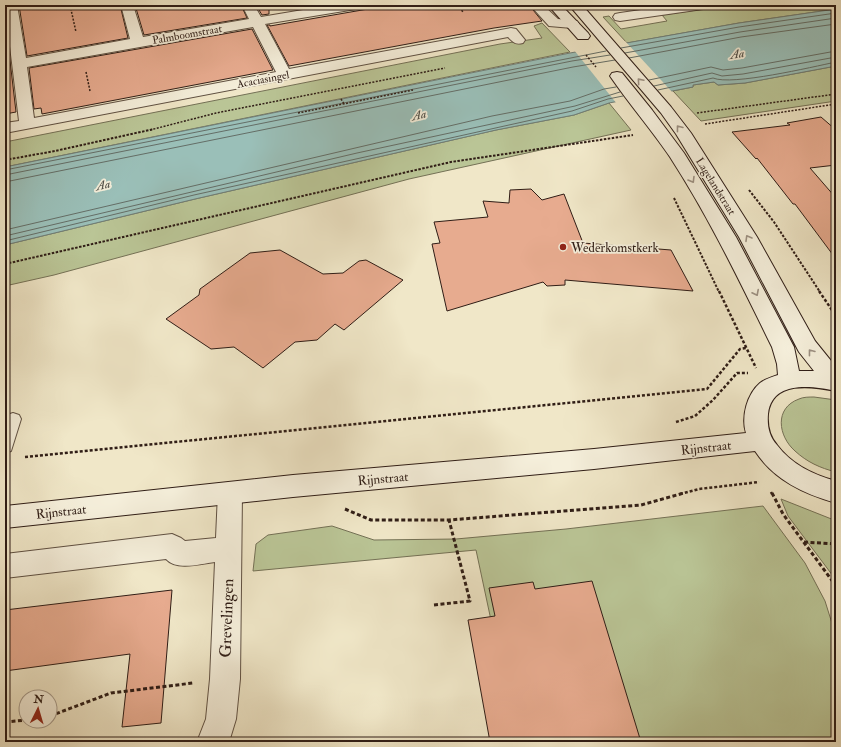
<svg xmlns="http://www.w3.org/2000/svg" width="841" height="747" font-family="'IM FELL Double Pica',serif">
  <style>
    .green { fill: #bac596; stroke: #747156 }
    .water { fill: #9abfb8; stroke: #6f7e77 }
    .pier { fill: #f0e7c8 }
    .lines { fill: none; stroke-linecap: round; stroke-linejoin: round }
    .shore { stroke: #646e67; stroke-width: 1 }
    .building { fill: #e7ab8f; stroke: #2f1d16 }
    .lane-casing { stroke: #5f5042; stroke-width: 2 }
    .street-casing { stroke: #5f5042; stroke-width: 2 }
    .secondary-casing { stroke: #2f1d16; stroke-width: 2 }
    .path-far3 { stroke: #2f1d16; stroke-width: 1.5; stroke-dasharray: 2 1.5; stroke-linecap: butt }
    .path-far2 { stroke: #2f1d16; stroke-width: 2; stroke-dasharray: 2.5 1.5; stroke-linecap: butt }
    .path-far1 { stroke: #2f1d16; stroke-width: 2.5; stroke-dasharray: 3 2; stroke-linecap: butt }
    .path { stroke: #2f1d16; stroke-width: 3; stroke-dasharray: 4 2.5; stroke-linecap: butt }
    .lane { fill: #f5efdb; fill-rule: evenodd }
    .street { fill: #f5efdb; fill-rule: evenodd }
    .secondary { fill: #f5efdb; fill-rule: evenodd }
    .oneway { stroke: #9c9082 }
    .poi-dot { fill: #8f2418; stroke: #f5efdb; stroke-width: 1.5 }
    .labels { text-anchor: middle; stroke-width: 3.5; stroke-linejoin: round; paint-order: stroke }
    .far-street-label { font-size: 11px; fill: #2f1d16; stroke: #f5efdb }
    .far-water-label { font-size: 12px; font-style: italic; fill: #4f4e47; stroke: #f5efdb }
    .poi-label { font-size: 13px; fill: #2f1d16; stroke: #f5efdb; text-anchor: start }
    .street-label { font-size: 13px; fill: #2f1d16; stroke: #f5efdb }
    .near-street-label { font-size: 16px; fill: #2f1d16; stroke: #f5efdb }
  </style>
  <rect width="100%" height="100%" fill="#f0e7c8"/>
  <filter id="stains"><feTurbulence type="fractalNoise" baseFrequency=".005" numOctaves="4"/><feColorMatrix values="0 0 0 0 .2 0 0 0 0 .09 0 0 0 0 .02 0 0 0 .5 -.17"/></filter>
  <radialGradient id="worn" r=".72"><stop offset=".6" stop-color="#630" stop-opacity="0"/><stop offset="1" stop-color="#630" stop-opacity=".3"/></radialGradient>
  <g class="green">
    <polygon points="732,5 836,5 836,9 739,23 627,43 603,17 609,16 621,29 667,21 662,15"/>
    <polygon points="542,23 570,52 5,167 5,142 500,44 542,38 534,26"/>
    <polygon points="836,66 836,101 701,121 673,91 693,87 693,85 714,82 718,85 745,83"/>
    <polygon points="609,103 631,130 409,179 54,275 5,286 5,245 195,199 496,130 574,115"/>
    <path d="M 814,397 L 836,400 L 836,472 C 820,468 807,462 795,451 C 778,436 774,408 799,399 C 803,397 809,397 814,397 Z"/>
    <polygon points="781,499 834,520 836,524 836,580 788,516"/>
    <polygon points="763,506 805,563 825,601 836,636 836,742 517,742 476,550 253,571 256,544 268,535 332,526 374,540 456,539 566,529"/>
  </g>
  <polygon class="water" points="836,9 836,66 745,83 718,85 714,82 693,85 693,87 609,103 574,115 496,130 195,199 5,245 5,167 570,53 739,23"/>
  <polygon class="pier" points="625,41 673,93 617,104 574,50"/>
  <g class="lines">
    <g class="shore">
      <polyline points="621,48 739,27 836,13"/>
      <polyline points="625,53 740,32 836,18"/>
      <polyline points="629,58 741,37 836,24"/>
      <polyline points="649,80 711,67 723,70 742,68 836,51"/>
      <polyline points="654,86 712,73 722,76 743,74 836,57"/>
      <path d="M 658,90 L 713,78 C 732,86 812,67 836,62"/>
      <polyline points="5,170 606,51"/>
      <polyline points="5,175 572,61 610,55"/>
      <polyline points="5,182 573,67 615,60"/>
      <polyline points="5,230 492,116 570,101 604,89 616,87"/>
      <polyline points="5,236 357,153 575,106 620,92"/>
      <polyline points="5,241 194,195 572,111 608,99 623,96"/>
    </g>
  </g>
  <g class="building">
    <polygon points="19,5 120,5 128,38 27,56"/>
    <polygon points="135,5 241,5 247,18 144,35"/>
    <polygon points="256,5 269,5 269,14 262,15"/>
    <polygon points="391,5 529,5 542,21 494,28 289,66 267,25 270,25 270,26"/>
    <polygon points="5,18 16,112 5,114"/>
    <polygon points="252,29 273,70 42,114 41,108 34,109 29,68"/>
    <polygon points="821,117 836,130 836,165 810,168 836,198 836,259 795,204 793,204 757,158 756,159 732,132 790,125 787,123"/>
    <polygon points="531,189 542,200 564,194 583,243 671,250 693,291 565,280 565,285 547,286 543,282 447,311 432,244 440,243 434,222 488,217 483,201 509,203 510,190"/>
    <polygon points="280,250 323,274 343,273 359,261 366,260 403,280 344,330 335,324 317,340 295,342 263,368 234,347 211,349 166,319 199,295 200,289 250,253"/>
    <polygon points="592,581 641,742 490,742 468,620 495,616 489,588 533,582 535,589"/>
    <polygon points="172,590 161,723 122,727 130,654 5,671 5,610"/>
  </g>
  <g class="lines">
    <g class="lane-casing">
      <polygon id="lane" points="13,413 19,415 21,419 11,451 5,453 5,419 7,415"/>
    </g>
    <g class="street-casing">
      <g id="street">
        <path d="M 5,5 L 17,5 L 26,58 L 130,39 L 121,5 L 133,5 L 143,37 L 249,19 L 242,5 L 254,5 L 261,17 L 333,5 L 362,5 L 361,8 L 356,9 L 265,24 L 289,69 L 511,28 L 516,29 L 525,40 L 523,43 C 515,45 513,42 508,37 L 5,133 L 5,123 L 19,121 ZM 253,27 L 276,72 L 34,118 L 27,67 Z"/>
        <polygon points="530,5 543,5 558,19 577,21 579,24 577,27 572,28 549,26"/>
        <polygon points="676,5 709,5 708,8 703,9 620,21 615,20 613,17 615,14 620,13"/>
        <path d="M 230,482 L 239,485 L 242,493 L 240,679 L 236,719 L 229,742 L 197,742 L 206,719 L 210,679 L 215,562 C 200,564 177,571 166,559 L 5,578 L 5,554 L 172,534 L 181,538 L 185,541 L 216,538 L 218,493 L 221,485 Z"/>
      </g>
    </g>
    <g class="secondary-casing">
      <g id="secondary">
        <polygon points="548,5 561,5 588,33 590,36 588,39 578,39"/>
        <path d="M 569,5 L 582,5 L 671,107 L 691,133 L 757,237 L 815,341 L 836,367 L 836,391 C 812,386 772,380 768,414 C 767,426 769,436 777,445 C 791,464 814,475 836,481 L 836,503 C 804,494 774,480 755,451 L 594,469 L 293,497 L 5,528 L 5,506 L 293,475 L 594,449 L 746,433 C 741,417 747,394 760,383 C 765,379 772,377 778,375 L 777,364 L 772,347 C 740,282 709,217 670,157 C 651,129 629,104 610,76 L 612,73 L 617,72 L 622,73 L 652,110 L 684,153 L 736,237 L 794,347 L 799,371 L 814,371 L 799,352 L 739,237 L 676,134 L 661,113 Z"/>
      </g>
    </g>
    <g class="path-far3">
      <polyline points="70,5 76,32"/>
      <polyline points="457,5 463,12"/>
      <polyline points="586,55 596,67"/>
      <polyline points="86,72 90,91"/>
      <polyline points="341,99 344,104"/>
      <polyline points="298,113 413,90"/>
      <polyline points="697,113 836,94"/>
      <polyline points="705,124 836,104"/>
      <polyline points="150,130 216,113 445,68"/>
    </g>
    <g class="path-far2">
      <polyline points="5,160 55,151 154,129"/>
      <polyline points="749,190 774,222 820,292"/>
      <polyline points="674,198 719,292"/>
      <polyline points="5,264 451,162 633,135"/>
    </g>
    <g class="path-far1">
      <polyline points="719,291 756,368"/>
      <polyline points="819,291 836,316"/>
      <polyline points="676,422 695,416 713,400 737,373 748,373"/>
      <polyline points="25,457 707,389 740,349 746,348"/>
      <polyline points="771,492 772,494"/>
      <polyline points="680,494 699,489 759,482"/>
    </g>
    <g class="path">
      <polyline points="772,493 783,514 836,586"/>
      <polyline points="345,509 371,520 449,520 641,505 684,493"/>
      <polyline points="804,542 836,544"/>
      <polyline points="434,605 470,601 449,520"/>
      <polyline points="50,716 111,693 193,683"/>
      <polyline points="5,722 26,720"/>
    </g>
    <use href="#lane" class="lane"/>
    <use href="#street" class="street"/>
    <use href="#secondary" class="secondary"/>
  </g>
  <defs><path id="oneway-chevron" d="M-2-3.5L2.5 0L-2 3.5" fill="none" stroke-width="1.6" stroke-linecap="round" stroke-linejoin="round"/></defs>
  <g class="oneway">
    <use href="#oneway-chevron" transform="translate(640 81) rotate(-131)"/>
    <use href="#oneway-chevron" transform="translate(679 128) rotate(-128)"/>
    <use href="#oneway-chevron" transform="translate(692 180) rotate(59)"/>
    <use href="#oneway-chevron" transform="translate(748 238) rotate(-120)"/>
    <use href="#oneway-chevron" transform="translate(756 293) rotate(63)"/>
    <use href="#oneway-chevron" transform="translate(811 352) rotate(-128)"/>
  </g>
  <circle class="poi-dot" cx="563" cy="247" r="4"/>
  <g class="labels">
    <g class="far-street-label">
      <text transform="translate(187 34) rotate(-10)" y="4">Palmboomstraat</text>
      <text transform="translate(263 79) rotate(-11)" y="4">Acaciasingel</text>
      <text transform="translate(716 186) rotate(58)" y="4">Lagelandstraat</text>
    </g>
    <g class="far-water-label">
      <text transform="translate(737 54) rotate(-9)" y="4">Aa</text>
      <text transform="translate(419 115) rotate(-13)" y="4">Aa</text>
      <text transform="translate(103 185) rotate(-13)" y="4">Aa</text>
    </g>
    <g class="poi-label">
      <text x="571" y="252">Wederkomstkerk</text>
    </g>
    <g class="street-label">
      <text transform="translate(706 447) rotate(-6)" y="5">Rijnstraat</text>
      <text transform="translate(383 478) rotate(-5)" y="5">Rijnstraat</text>
      <text transform="translate(61 511) rotate(-6)" y="5">Rijnstraat</text>
    </g>
    <g class="near-street-label">
      <text transform="translate(226 618) rotate(-88)" y="6">Grevelingen</text>
    </g>
  </g>
  <rect width="841" height="747" fill="none" stroke="#f0e7c8" stroke-width="20"/>
  <rect x="6" y="6" width="829" height="735" fill="none" stroke="#2f1d16" stroke-width="2"/>
  <rect x="10" y="10" width="821" height="727" fill="none" stroke="#2f1d16"/>
  <g transform="translate(38 709) rotate(5)"><circle r="19" fill="#f5efdb" stroke="#a69b8c"/>
  <path d="M0-3L7 15L0 10L-7 15Z" fill="#8f2418"/>
  <text y="-6" font-size="11" font-weight="bold" text-anchor="middle" fill="#2f1d16">N</text>
  </g>
  <rect width="100%" height="100%" filter="url(#stains)"/>
  <rect width="100%" height="100%" fill="url(#worn)"/>
</svg>
